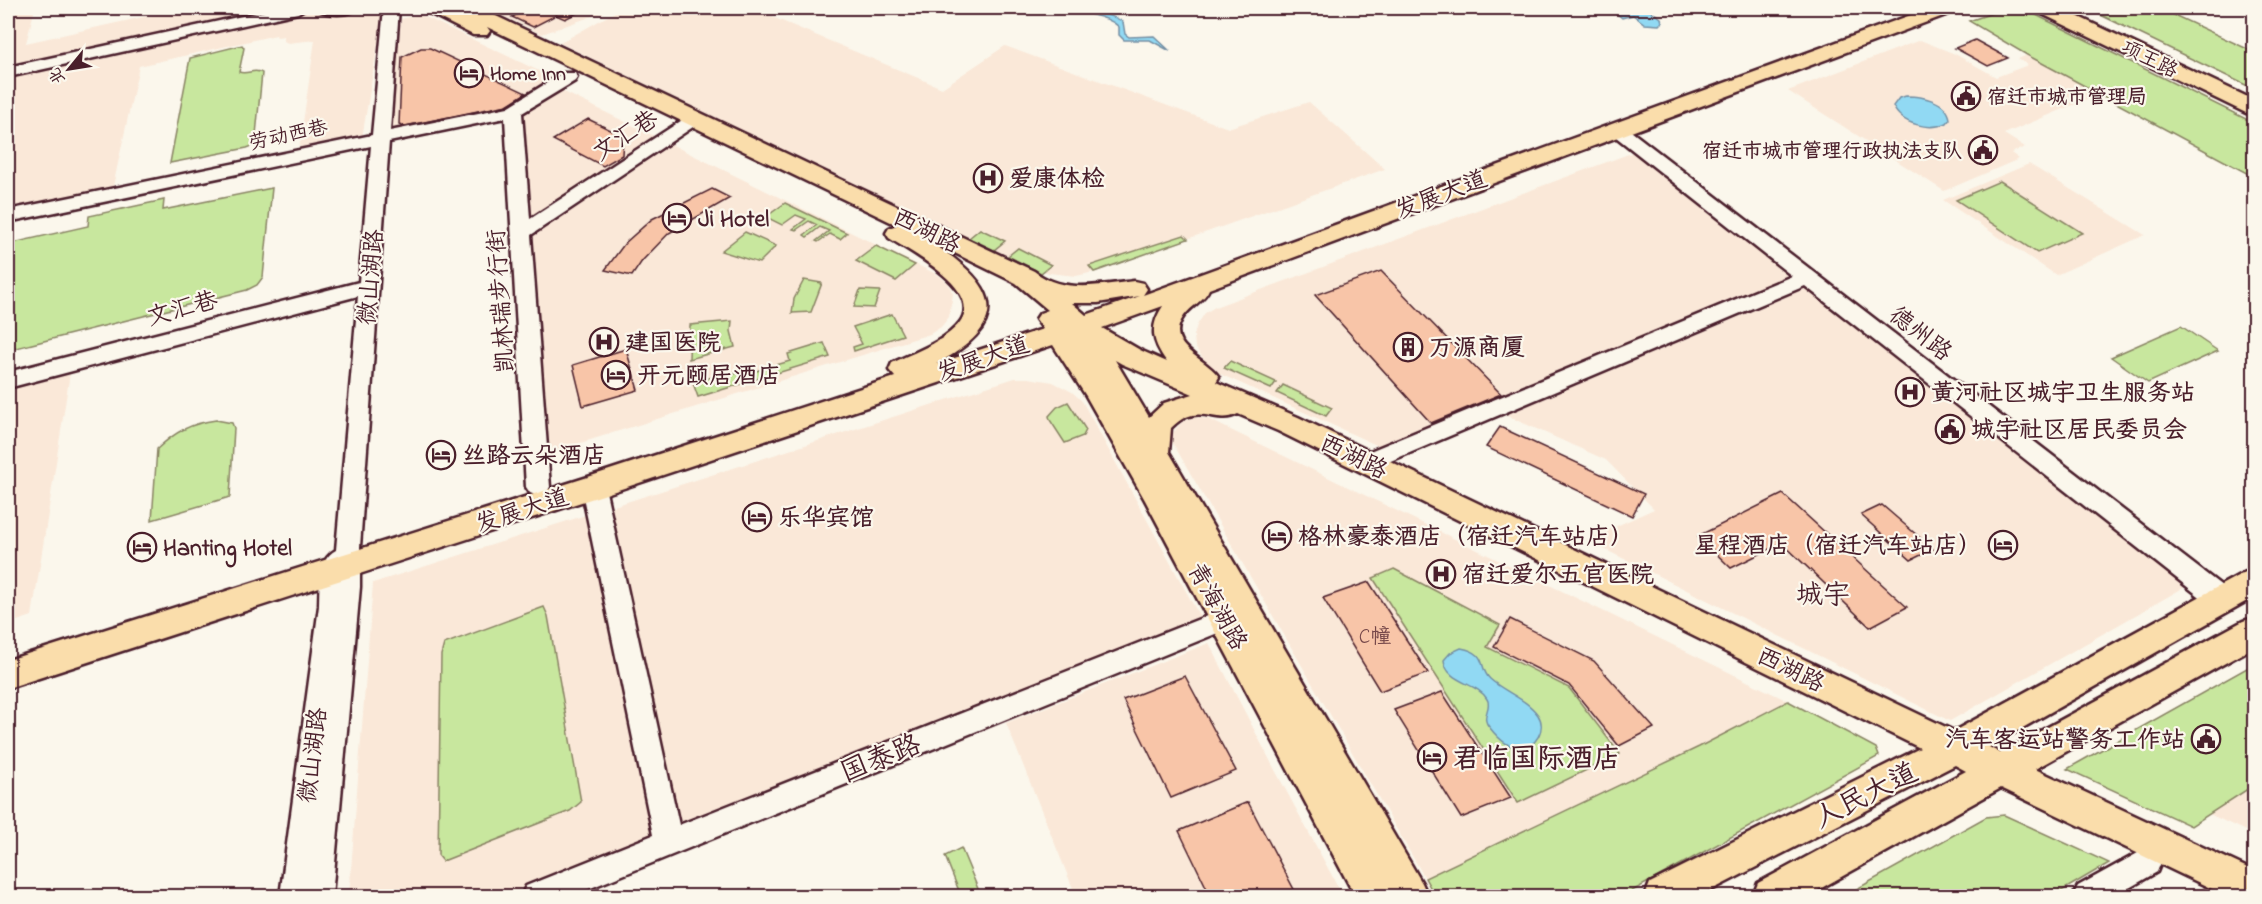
<svg xmlns="http://www.w3.org/2000/svg" width="2262" height="904" font-family="'Indie Flower','LXGW WenKai TC',sans-serif">
  <style>
    .built { fill: #fae8d8 }
    .green { fill: #c8e79e; stroke: #898364; stroke-width: 1.5 }
    .water { fill: #91d9f3; stroke: #758fa3; stroke-width: 1.5 }
    .building { fill: #f8c5a8; stroke: #4a1f2b; stroke-width: 1.5 }
    .lines { fill: none; stroke-linecap: round; stroke-linejoin: round }
    .minor-casing { stroke: #4a1f2b; stroke-width: 5 }
    .major-casing { stroke: #4a1f2b; stroke-width: 5 }
    .minor { fill: #fbf7ec; fill-rule: evenodd }
    .major { fill: #faddab; fill-rule: evenodd }
    .labels { text-anchor: middle; stroke-width: 4.5; stroke-linejoin: round; paint-order: stroke }
    .far-street-label { font-size: 20px; fill: #4a1f2b; stroke: #fbf7ec }
    .far-poi-label { font-size: 20px; font-weight: bold; fill: #4a1f2b; stroke: #fbf7ec; text-anchor: start }
    .number-label { font-size: 21px; fill: #76484a }
    .street-label { font-size: 24px; fill: #4a1f2b; stroke: #fbf7ec }
    .poi-label { font-size: 24px; font-weight: bold; fill: #4a1f2b; stroke: #fbf7ec; text-anchor: start }
    .quarter-label { font-size: 27px; fill: #4a1f2b; stroke: #fbf7ec }
    .near-street-label { font-size: 28px; fill: #4a1f2b; stroke: #fbf7ec }
    .near-poi-label { font-size: 28px; font-weight: bold; fill: #4a1f2b; stroke: #fbf7ec; text-anchor: start }
  </style>
  <rect width="100%" height="100%" fill="#fbf7ec"/>
  <filter id="ink" filterUnits="userSpaceOnUse"><feTurbulence type="fractalNoise" baseFrequency=".0167" numOctaves="2"/><feDisplacementMap in="SourceGraphic" scale="12" xChannelSelector="R" yChannelSelector="G"/><feConvolveMatrix kernelMatrix="1 2 1 2 8 2 1 2 1" color-interpolation-filters="sRGB"/></filter>
  <g filter="url(#ink)">
    <g class="built">
      <polygon points="8,8 35,8 26,43 184,8 377,8 382,19 362,138 299,150 315,40 288,43 284,41 284,36 277,37 276,35 139,66 112,191 8,213"/>
      <polygon points="485,8 601,8 604,12 542,34"/>
      <polygon points="622,8 751,8 942,88 1005,46 1228,128 1309,102 1385,169 1094,272 1076,276 1049,273 1015,262 560,43"/>
      <polygon points="419,14 558,80 508,110 389,133 401,19"/>
      <polygon points="1920,40 1955,54 1996,77 2028,65 2018,59 2027,55 2099,94 2004,134 2025,147 2011,153 2019,159 1944,191 1788,91"/>
      <polygon points="558,89 938,275 948,283 953,294 949,317 941,327 930,334 542,455 516,115"/>
      <polygon points="1642,149 1802,273 1385,449 1220,374 1210,368 1195,347 1194,335 1197,325 1205,313 1215,307"/>
      <polygon points="2029,164 2145,235 2056,275 1943,200"/>
      <polygon points="1809,287 2190,584 1950,721 1586,540 1654,509 1606,460 1505,415"/>
      <polygon points="70,373 32,616 8,624 8,390"/>
      <polygon points="1015,378 1028,378 1053,382 1072,392 1082,401 1200,617 502,896 349,896 373,583"/>
      <polygon points="1195,417 1208,419 1788,701 1699,747 1425,878 1171,440 1172,434 1182,422"/>
      <polygon points="1209,643 1275,770 1343,896 1076,896 1006,723"/>
      <polygon points="2254,785 2254,835 2207,813"/>
    </g>
    <g class="green">
      <polygon points="2086,8 2159,8 2254,52 2254,89"/>
      <polygon points="2004,9 2022,10 2034,14 2254,123 2254,177 2027,55 1969,21"/>
      <path d="M 242,45 L 244,48 L 239,72 C 247,75 255,68 262,73 L 255,145 L 247,148 L 170,163 L 190,58 Z"/>
      <polygon points="2000,181 2082,233 2037,253 1956,200"/>
      <polygon points="272,188 263,277 257,285 247,290 8,350 8,244 88,226 89,216 164,200 163,210"/>
      <polygon points="785,203 847,233 840,239 830,234 818,242 816,241 829,231 820,227 807,237 804,235 817,225 809,221 796,230 793,229 806,219 796,215 782,225 766,217"/>
      <polygon points="980,229 1005,241 994,250 969,238"/>
      <polygon points="745,232 776,246 759,263 721,251"/>
      <polygon points="1184,235 1188,239 1094,272 1089,266"/>
      <polygon points="876,246 915,265 896,281 856,261"/>
      <polygon points="1018,248 1051,265 1041,273 1008,256"/>
      <polygon points="804,280 822,283 811,312 792,313 794,299"/>
      <polygon points="860,290 880,291 874,308 854,307"/>
      <polygon points="892,314 903,335 854,351 853,347 862,344 853,327"/>
      <polygon points="732,321 731,331 735,347 689,359 690,325"/>
      <polygon points="2181,326 2218,351 2148,383 2111,357"/>
      <polygon points="824,343 830,357 698,397 693,383 725,373 746,374 790,361 788,354"/>
      <polygon points="1230,361 1276,382 1271,389 1224,368"/>
      <polygon points="1283,385 1332,408 1326,416 1277,393"/>
      <polygon points="1068,402 1086,430 1083,436 1065,443 1050,420 1049,416 1057,407"/>
      <path d="M 216,420 L 232,423 L 234,428 L 230,497 L 152,520 L 157,449 C 175,432 191,423 216,420 Z"/>
      <polygon points="1394,569 1500,625 1487,647 1569,688 1620,754 1518,803 1373,578"/>
      <polygon points="544,607 548,616 581,802 570,811 443,861 438,855 441,655 444,644"/>
      <polygon points="2254,664 2254,785 2191,826 2067,769"/>
      <polygon points="1788,701 1876,748 1879,756 1623,896 1435,896 1425,878 1699,747"/>
      <polygon points="2004,815 2109,863 2053,896 1844,896 1986,817"/>
      <polygon points="961,848 981,896 961,896 945,856"/>
    </g>
    <g class="water">
      <path d="M 1072,8 L 1088,8 C 1098,15 1113,14 1123,22 L 1125,34 L 1129,37 L 1154,36 L 1170,51 L 1150,40 L 1124,40 L 1119,35 L 1119,27 C 1107,15 1087,16 1072,8 Z"/>
      <polygon points="1610,8 1646,8 1661,18 1662,22 1659,25 1645,24 1633,15 1622,18"/>
      <path d="M 1906,96 C 1921,96 1947,100 1950,119 L 1947,123 C 1930,131 1901,125 1893,106 L 1899,98 Z"/>
      <path d="M 1461,648 C 1489,653 1478,668 1490,679 C 1504,692 1527,699 1538,715 C 1547,728 1536,748 1520,748 C 1508,748 1497,737 1490,728 C 1479,716 1493,708 1487,699 C 1477,682 1446,683 1444,660 L 1450,653 Z"/>
    </g>
    <g class="building">
      <polygon points="530,8 587,8 565,19 556,15 533,27 512,17"/>
      <polygon points="1975,40 2008,58 1988,66 1955,48"/>
      <polygon points="421,48 430,48 526,93 507,105 405,126 399,124 402,57"/>
      <polygon points="588,119 623,136 622,155 603,166 553,140"/>
      <polygon points="712,189 730,198 669,233 642,261 632,276 605,270 625,243 652,219"/>
      <polygon points="1381,271 1501,394 1431,423 1315,295"/>
      <polygon points="626,349 638,390 583,406 573,365"/>
      <polygon points="1500,427 1644,494 1632,516 1486,447"/>
      <polygon points="1783,494 1907,607 1870,627 1782,543 1731,568 1698,536"/>
      <polygon points="1882,505 1933,549 1911,560 1861,515"/>
      <polygon points="1369,582 1428,673 1380,691 1323,598"/>
      <polygon points="1510,619 1594,661 1654,728 1619,746 1569,685 1494,647"/>
      <polygon points="1185,676 1236,771 1171,798 1123,700"/>
      <polygon points="1442,692 1511,798 1461,818 1394,710"/>
      <polygon points="1248,802 1260,825 1298,897 1211,897 1179,831"/>
    </g>
    <g class="lines">
      <g class="minor-casing">
        <g id="minor">
          <polygon points="279,8 306,8 298,13 8,77 8,67"/>
          <path d="M 317,8 L 358,8 C 350,16 325,16 317,8 Z"/>
          <path d="M 384,8 L 399,8 L 390,131 L 508,107 L 563,73 L 575,73 L 577,77 L 575,81 L 522,113 L 530,219 L 690,115 L 702,115 L 705,119 L 531,235 L 550,487 L 546,493 L 538,496 L 530,493 L 526,487 L 505,118 L 389,142 L 360,547 L 360,587 L 332,896 L 280,896 L 319,606 C 320,587 317,560 336,550 L 358,296 L 8,388 L 8,372 L 359,282 L 371,146 L 8,222 L 8,210 L 372,135 Z"/>
          <polygon points="1617,124 1623,125 2231,593 2234,600 2231,607 2222,610 2213,607 1805,286 1374,468 1366,471 1358,468 1355,462 1358,456 1792,276 1611,133 1608,129 1611,125"/>
          <polygon points="593,478 601,481 605,487 679,825 1217,612 1226,608 1235,612 1239,619 1235,626 571,896 521,896 526,886 653,835 581,487 585,481"/>
          <polygon points="2147,848 2157,852 2161,862 2157,872 2115,896 2073,896 2078,886"/>
        </g>
      </g>
      <g class="major-casing">
        <g id="major">
          <path d="M 424,8 L 448,8 L 457,12 L 455,8 L 479,8 L 1034,271 C 1062,294 1101,285 1134,281 L 1143,283 L 1147,289 L 1143,295 L 1930,8 L 1956,8 L 1954,12 L 1209,289 C 1205,300 1191,306 1184,316 C 1162,346 1207,358 1219,377 L 1216,382 L 1298,417 L 1954,731 L 2243,573 L 2254,569 L 2254,597 L 1989,747 L 2000,753 L 2243,621 L 2254,618 L 2254,647 L 2035,769 L 2254,871 L 2254,896 L 2227,896 L 2001,788 L 1807,896 L 1753,896 L 1758,883 L 1966,771 L 1955,765 L 1700,896 L 1645,896 L 1650,883 L 1920,748 L 1278,431 L 1238,414 C 1215,426 1198,400 1171,428 L 1169,452 L 1422,883 L 1428,896 L 1355,896 L 1145,500 L 1086,396 L 1053,345 L 603,495 L 8,688 L 8,660 L 588,477 L 895,377 L 889,370 L 892,363 C 914,352 945,342 960,322 C 984,290 911,252 889,238 L 886,233 L 889,228 L 897,225 L 487,27 L 490,31 L 487,35 L 473,35 L 427,12 ZM 924,238 L 1016,283 L 1048,310 L 1040,313 L 1036,319 L 1043,329 L 936,364 C 1022,319 991,279 924,238 ZM 1140,296 L 1086,315 L 1072,303 L 1098,303 ZM 1163,306 C 1149,327 1152,342 1167,362 L 1140,350 L 1102,328 ZM 1115,360 L 1122,364 L 1193,394 L 1164,403 L 1149,417 Z"/>
          <polygon points="2035,8 2060,8 2254,100 2254,114 2246,113 2038,12"/>
        </g>
      </g>
      <use href="#minor" class="minor"/>
      <use href="#major" class="major"/>
    </g>
  </g>
  <defs>
    <g id="hotel-ring" transform="scale(1.5)"><circle r="9.5" fill="#fbf7ec" stroke="#4a1f2b" stroke-width="1.5"/><path d="M-6-4.5h1.5V1H6V5H4.5V3h-9V5H-6ZM-4 0a1.8 1.8 0 1 1 3.6 0ZM.5 0V-2.5h3Q6-2.5 6 0Z" fill="#4a1f2b"/></g>
    <g id="civic-ring" transform="scale(1.5)"><circle r="9.5" fill="#fbf7ec" stroke="#4a1f2b" stroke-width="1.5"/><path d="M-.6-6.5H3V-4.5H.6V-3L4-1V1h2V6H-6V1h2V-1L-.6-3ZM-1.2 2.5V6h2.4V2.5Z" fill="#4a1f2b"/></g>
    <g id="hospital-ring" transform="scale(1.5)"><circle r="9.5" fill="#fbf7ec" stroke="#4a1f2b" stroke-width="1.5"/><path d="M-5-5h3v3.5h4V-5h3V5h-3V1.5h-4V5h-3Z" fill="#4a1f2b"/></g>
    <g id="building-ring" transform="scale(1.5)"><circle r="9.5" fill="#fbf7ec" stroke="#4a1f2b" stroke-width="1.5"/><path d="M-4-6H4V6H1V3H-1V6H-4ZM-2.5-4.3h1.7v1.8h-1.7ZM.8-4.3h1.7v1.8H.8ZM-2.5-1h1.7V.8h-1.7ZM.8-1h1.7V.8H.8Z" fill="#4a1f2b"/></g>
  </defs>
  <g fill-rule="evenodd">
    <use href="#hotel-ring" x="469" y="73"/>
    <use href="#civic-ring" x="1966" y="96"/>
    <use href="#civic-ring" x="1983" y="150"/>
    <use href="#hospital-ring" x="988" y="178"/>
    <use href="#hotel-ring" x="677" y="218"/>
    <use href="#hospital-ring" x="604" y="342"/>
    <use href="#building-ring" x="1408" y="347"/>
    <use href="#hotel-ring" x="616" y="375"/>
    <use href="#hospital-ring" x="1910" y="392"/>
    <use href="#civic-ring" x="1950" y="429"/>
    <use href="#hotel-ring" x="441" y="455"/>
    <use href="#hotel-ring" x="757" y="517"/>
    <use href="#hotel-ring" x="1277" y="536"/>
    <use href="#hotel-ring" x="2003" y="545"/>
    <use href="#hotel-ring" x="142" y="547"/>
    <use href="#hospital-ring" x="1441" y="574"/>
    <use href="#civic-ring" x="2206" y="739"/>
    <use href="#hotel-ring" x="1432" y="757"/>
  </g>
  <g class="labels">
    <g class="far-street-label">
      <text transform="translate(2150 58) rotate(26)" y="7">项王路</text>
      <text transform="translate(288 134) rotate(-12)" y="7">劳动西巷</text>
    </g>
    <g class="far-poi-label">
      <text x="490" y="80">Home Inn</text>
      <text x="1987" y="103">宿迁市城市管理局</text>
      <text x="1962" y="157" text-anchor="end">宿迁市城市管理行政执法支队</text>
    </g>
    <g class="number-label">
      <text x="1375" y="643">C幢</text>
    </g>
    <g class="street-label">
      <text transform="translate(625 135) rotate(-33)" y="8">文汇巷</text>
      <text transform="translate(1441 194) rotate(-21)" y="8">发展大道</text>
      <text transform="translate(927 230) rotate(26)" y="8">西湖路</text>
      <text transform="translate(370 277) rotate(-85)" y="8">微山湖路</text>
      <text transform="translate(500 301) rotate(-94)" y="8">凯林瑞步行街</text>
      <text transform="translate(182 308) rotate(-15)" y="8">文汇巷</text>
      <text transform="translate(1921 333) rotate(38)" y="8">德州路</text>
      <text transform="translate(983 358) rotate(-19)" y="8">发展大道</text>
      <text transform="translate(1354 456) rotate(26)" y="8">西湖路</text>
      <text transform="translate(522 510) rotate(-18)" y="8">发展大道</text>
      <text transform="translate(1218 606) rotate(61)" y="8">青海湖路</text>
      <text transform="translate(1791 669) rotate(26)" y="8">西湖路</text>
      <text transform="translate(312 755) rotate(-83)" y="8">微山湖路</text>
    </g>
    <g class="poi-label">
      <text x="1009" y="186">爱康体检</text>
      <text x="698" y="226">Ji Hotel</text>
      <text x="625" y="350">建国医院</text>
      <text x="1429" y="355">万源商厦</text>
      <text x="637" y="383">开元颐居酒店</text>
      <text x="1931" y="400">黄河社区城宇卫生服务站</text>
      <text x="1971" y="437">城宇社区居民委员会</text>
      <text x="462" y="463">丝路云朵酒店</text>
      <text x="778" y="525">乐华宾馆</text>
      <text x="1298" y="544">格林豪泰酒店（宿迁汽车站店）</text>
      <text x="1982" y="553" text-anchor="end">星程酒店（宿迁汽车站店）</text>
      <text x="163" y="555">Hanting Hotel</text>
      <text x="1462" y="582">宿迁爱尔五官医院</text>
      <text x="2185" y="747" text-anchor="end">汽车客运站警务工作站</text>
    </g>
    <g class="quarter-label">
      <text x="1823" y="603">城宇</text>
    </g>
    <g class="near-street-label">
      <text transform="translate(880 757) rotate(-22)" y="10">国泰路</text>
      <text transform="translate(1865 794) rotate(-27)" y="10">人民大道</text>
    </g>
    <g class="near-poi-label">
      <text x="1453" y="767">君临国际酒店</text>
    </g>
  </g>
  <rect width="2262" height="904" fill="none" stroke="#fbf7ec" stroke-width="30"/>
  <rect x="15" y="15" width="2232" height="874" fill="none" stroke="#4a1f2b" stroke-width="2" filter="url(#ink)"/>
  <g transform="translate(69 69) rotate(240)" stroke="#fbf7ec" stroke-width="4.5" paint-order="stroke">
  <path d="M0-4.5L10 22L0 15L-10 22Z" fill="#4a1f2b"/>
  <text y="-9" font-size="16" font-weight="bold" text-anchor="middle" fill="#4a1f2b">北</text>
  </g>
</svg>
